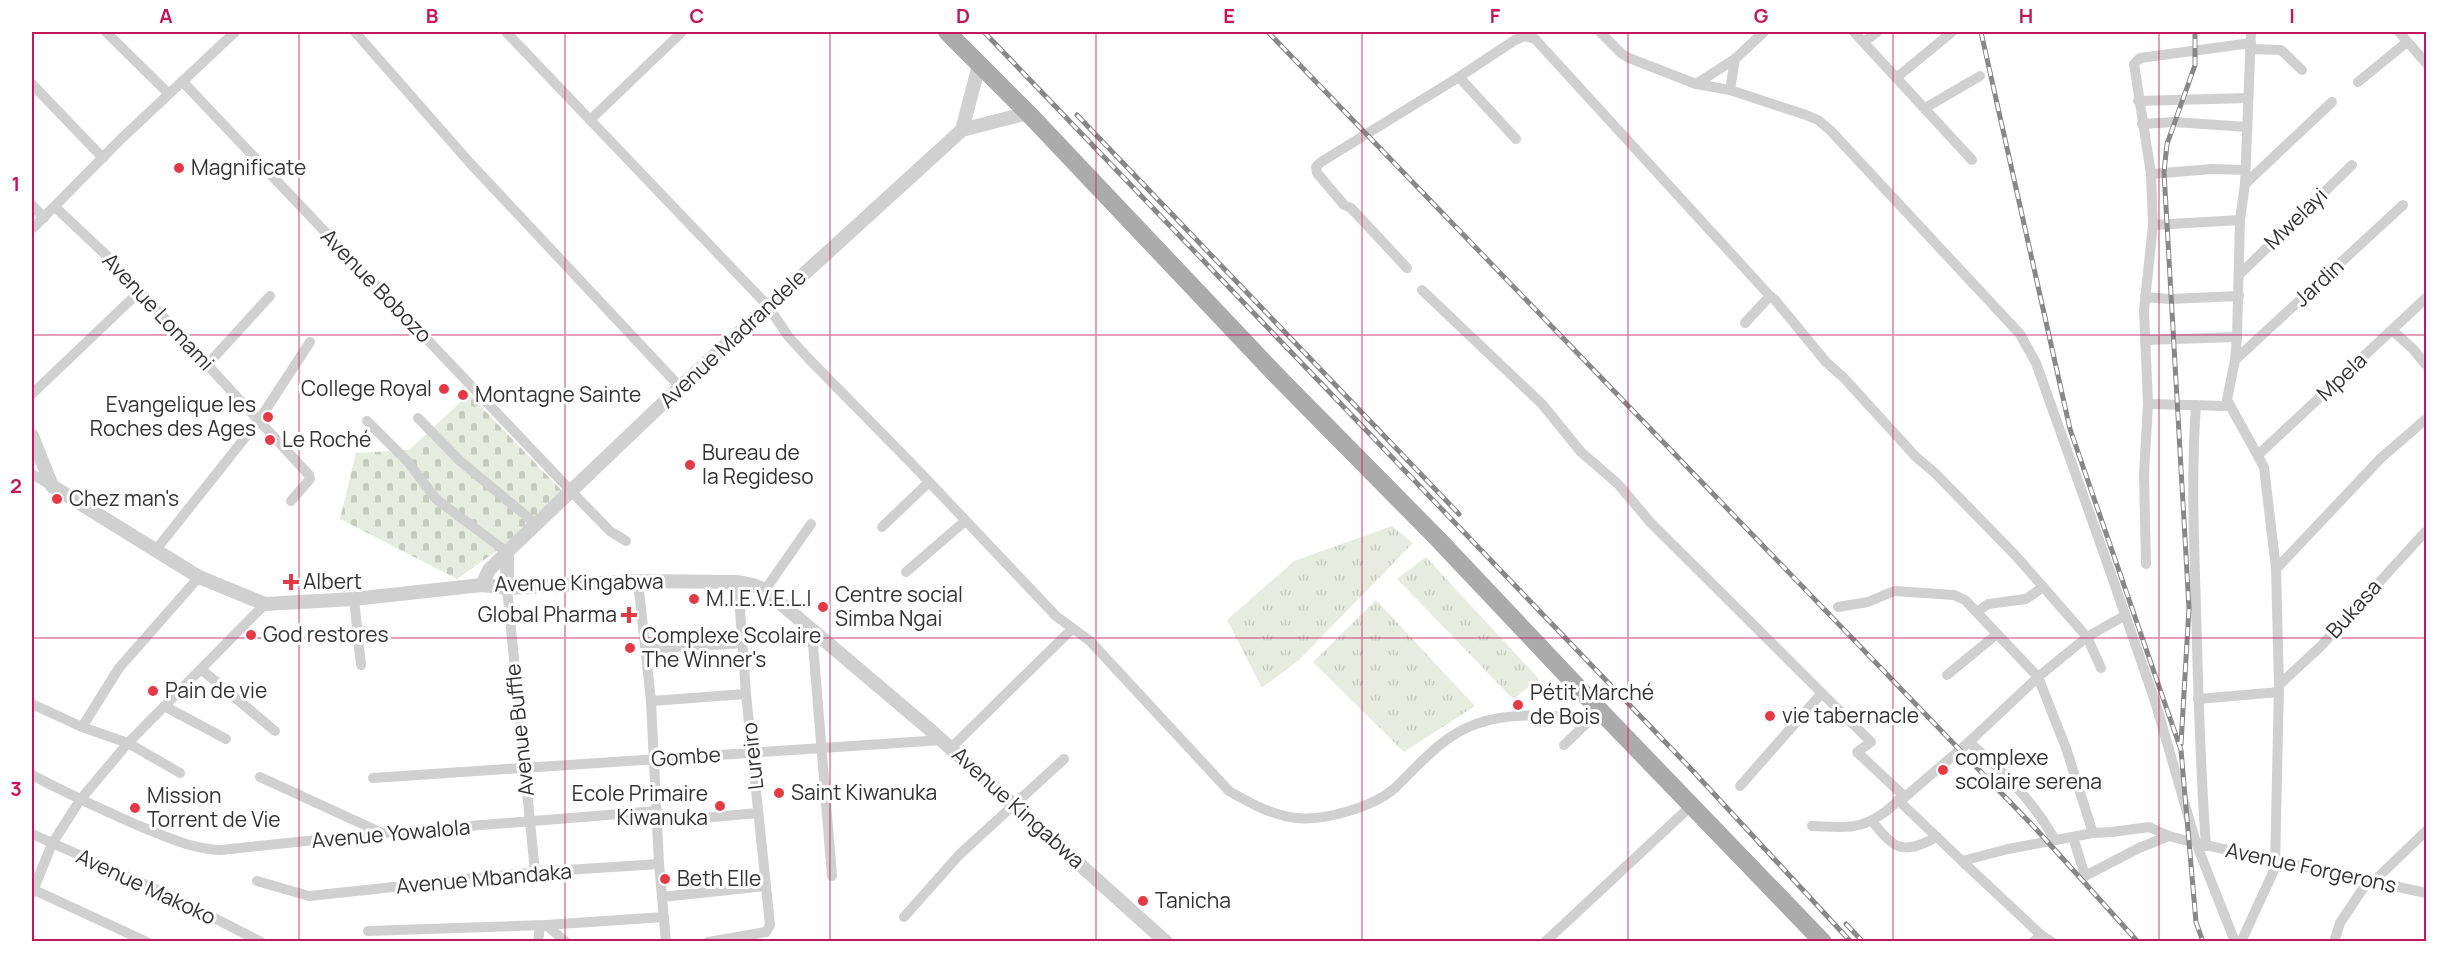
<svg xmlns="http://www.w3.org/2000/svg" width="2458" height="973" font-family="Manrope,sans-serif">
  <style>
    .cemetery { fill: url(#cemetery-stones) }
    .park { fill: url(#park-tufts) }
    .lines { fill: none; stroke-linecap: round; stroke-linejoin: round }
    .minor { stroke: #d0d0d0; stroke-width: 10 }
    .tertiary { stroke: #d0d0d0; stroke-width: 14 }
    .primary { stroke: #ababab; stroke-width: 18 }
    .rail-casing { stroke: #888; stroke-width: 5 }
    .rail { stroke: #fff; stroke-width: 3; stroke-dasharray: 9; stroke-linecap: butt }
    .grid { fill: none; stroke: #c2185b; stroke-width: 1.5; stroke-opacity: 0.55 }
    .poi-dot { fill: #e63946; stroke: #fff; stroke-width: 2 }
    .labels { text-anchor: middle; stroke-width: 6; stroke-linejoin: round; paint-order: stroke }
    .poi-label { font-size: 21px; fill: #333; stroke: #fff; text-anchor: start }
    .street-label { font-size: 21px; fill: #333; stroke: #fff }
    .neatline { fill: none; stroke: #c2185b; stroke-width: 2 }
    .grid-label { font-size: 20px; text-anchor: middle; font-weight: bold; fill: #c2185b }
  </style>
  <defs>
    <pattern id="cemetery-stones" width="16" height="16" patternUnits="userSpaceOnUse" patternTransform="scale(1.5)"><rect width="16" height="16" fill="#e6ecdf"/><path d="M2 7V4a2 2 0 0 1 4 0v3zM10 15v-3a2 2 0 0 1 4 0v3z" fill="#c6cbc0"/></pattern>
    <pattern id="park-tufts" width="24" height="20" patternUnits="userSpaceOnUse" patternTransform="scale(1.5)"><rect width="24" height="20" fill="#e6ecdf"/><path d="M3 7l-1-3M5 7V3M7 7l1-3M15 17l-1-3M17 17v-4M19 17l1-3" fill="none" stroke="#c6cbc0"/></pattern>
  </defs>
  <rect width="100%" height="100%" fill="#fff"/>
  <polygon class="cemetery" points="469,394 563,492 512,540 457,579 340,519 356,453 409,450"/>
  <g class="park">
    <polygon points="1392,526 1413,543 1299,660 1262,688 1227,620 1294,561"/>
    <polygon points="1426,557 1539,679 1513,699 1397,579"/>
    <polygon points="1376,600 1475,706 1404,752 1313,662"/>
  </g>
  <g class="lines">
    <g class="minor">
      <polyline points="106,32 169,94"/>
      <polyline points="355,32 470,163 680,387"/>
      <path d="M 506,32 L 768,306 L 788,336 L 808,358 L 914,466 L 1056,616 L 1090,641 L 1229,791 C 1250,803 1271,815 1296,818 C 1325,821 1373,807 1395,788 C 1421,763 1442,736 1476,724 C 1517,709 1566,718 1608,719"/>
      <polyline points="1600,32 1622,54 1629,58 1696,84 1730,90 1806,115 1818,120 1830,130 2020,334 2036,363 2103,551 2155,701 2196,843 2235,942"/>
      <polyline points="1854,32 1972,160"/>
      <polyline points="2399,32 2426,63"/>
      <polyline points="1864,42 1877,32"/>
      <polyline points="2250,49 2281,50 2302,70"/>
      <polyline points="1459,77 1516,139"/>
      <polyline points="1896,78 1952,32"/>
      <polyline points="182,81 571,491 610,531 626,541"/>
      <polyline points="2358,82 2407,42"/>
      <polyline points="32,84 103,158"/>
      <polyline points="1696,84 1735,59 1764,32"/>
      <polyline points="1730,90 1735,59"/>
      <polyline points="2138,101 2248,98"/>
      <polyline points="1925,108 1980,76"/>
      <polyline points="590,120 682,32"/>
      <polyline points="2142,124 2174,122 2247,127"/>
      <polyline points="2151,174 2212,169 2245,170"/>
      <polyline points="2245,184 2332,102"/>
      <polyline points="32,205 44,218"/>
      <polyline points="55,207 106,255 309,475 310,479 291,501"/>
      <polyline points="2153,225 2240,220"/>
      <polyline points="32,229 121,139 235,32"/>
      <polyline points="1407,268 1351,208 1344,205 1317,173 1316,167 1321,162 1459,77 1515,40 1525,36 1535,39 1770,296"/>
      <polyline points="2241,273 2352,165"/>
      <polyline points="1422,290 1542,404 1581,452 1618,484 1651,523 1871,742 1857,752 1905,797"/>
      <polyline points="2145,297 2170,299 2239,296"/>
      <polyline points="1745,323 1770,296 1775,300 1826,362 1844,378 1916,457 1935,473 2016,556 2087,637 2101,668"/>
      <polyline points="2392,330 2413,349 2426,365"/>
      <polyline points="2145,340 2237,337"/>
      <polyline points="2235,360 2403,205"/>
      <polyline points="206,366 270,296"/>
      <polyline points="32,394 139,292"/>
      <polyline points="2148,404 2228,406"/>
      <path d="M 2196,405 C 2191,473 2194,540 2196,607 C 2198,687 2200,766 2206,846"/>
      <polyline points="418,418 460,461 536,524"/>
      <polyline points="367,421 408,462 436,499 507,552"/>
      <polyline points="2258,455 2426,298"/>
      <polyline points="32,474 52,486"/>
      <polyline points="882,527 929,482"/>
      <polyline points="155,551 259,420 310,342"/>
      <polyline points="2146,564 2144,474 2148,404 2144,310 2153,225 2151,174 2134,64 2140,58 2251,43"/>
      <polyline points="2276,569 2381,458 2426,419"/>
      <polyline points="906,572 965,521"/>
      <polyline points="638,581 651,701 659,864 666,942"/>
      <polyline points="507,588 535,872"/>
      <polyline points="765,590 811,524"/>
      <polyline points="354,599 361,665"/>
      <polyline points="1838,607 1868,602 1894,591 1954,595 1965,600 2038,677 2066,748 2093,833 2112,832 2149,827 2169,836 2196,843 2426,893"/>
      <polyline points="1977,612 1988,604 2026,599 2043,587"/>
      <polyline points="812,632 832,876"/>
      <polyline points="645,649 743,643"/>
      <polyline points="202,670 275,731"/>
      <polyline points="1947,675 1997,634"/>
      <polyline points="2279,685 2321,646 2426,531"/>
      <polyline points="2198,699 2279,692"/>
      <polyline points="651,701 746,694"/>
      <polyline points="32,704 82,727 128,743 180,773"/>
      <polyline points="166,707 226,739"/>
      <polyline points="82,727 119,668 199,577"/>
      <path d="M 1969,742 C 2002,771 2033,800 2055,840"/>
      <polyline points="1564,745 1591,719"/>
      <polyline points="951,748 1072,629"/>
      <path d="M 32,775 C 66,793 101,809 137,825 C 165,836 190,849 221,850 L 382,833 L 657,811"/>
      <polyline points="260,777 382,833"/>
      <polyline points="373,778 942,740"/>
      <polyline points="1740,786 1821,694"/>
      <polyline points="1898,800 1962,861 2008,849 2093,833"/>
      <path d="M 1872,821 C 1895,850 1902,855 1937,837"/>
      <polyline points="658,822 758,813"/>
      <path d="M 1812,826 C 1841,827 1858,831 1882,814 C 1891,808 1896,801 1905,797 L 1969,742 L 2038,677 L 2087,637 L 2124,616"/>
      <polyline points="32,834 169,895 261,942"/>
      <polyline points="2073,837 2085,876 2139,848 2169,836"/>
      <polyline points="1962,861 2041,935 2033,942"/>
      <polyline points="257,881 309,896 535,872 659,864"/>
      <polyline points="2373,882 2426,831"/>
      <polyline points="32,889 147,942"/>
      <polyline points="32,893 52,844 80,800 128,743 265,604"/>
      <polyline points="662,897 765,886"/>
      <polyline points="904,917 959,855 1064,759"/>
      <polyline points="546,925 566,942"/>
      <polyline points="368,931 546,925 664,917"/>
      <polyline points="2041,935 2052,942"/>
      <polyline points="538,942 540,926"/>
      <polyline points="708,942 766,932 770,925 746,694 738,582"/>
      <polyline points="1545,942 1693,804"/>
      <polyline points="2241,942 2275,868 2279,685 2276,569 2264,467 2227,400 2235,360 2237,337 2240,220 2245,184 2251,32"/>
      <polyline points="2334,942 2340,923 2368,881"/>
    </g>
    <g class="tertiary">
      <polyline points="962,130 979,65"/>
      <polyline points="32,436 52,486 199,577 265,604 354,599 482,585 507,588 638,581 738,582 753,585 765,590 928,728 1166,942"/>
      <polyline points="507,552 507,588"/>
      <polyline points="482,585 489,570 507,552 680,387 962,130 1028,113"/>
    </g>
    <polyline class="primary" points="947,32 1028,113 1278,377 1437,538 1608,719 1823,942"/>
    <g class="rail-casing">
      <g id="rail">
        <polyline points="984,32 1692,770 1851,942"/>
        <polyline points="1268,32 2036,829 2138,942"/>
        <polyline points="1981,32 2070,429 2181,750 2196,922 2203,942"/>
        <polyline points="1077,115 1459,514"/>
        <polyline points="2181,744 2189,608 2164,172 2167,144 2195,65 2195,32"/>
        <polyline points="1846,924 1863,942"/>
      </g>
    </g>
    <use href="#rail" class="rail"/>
  </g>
  <path class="grid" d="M 299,32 L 299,942M 565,32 L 565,942M 830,32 L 830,942M 1096,32 L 1096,942M 1362,32 L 1362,942M 1628,32 L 1628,942M 1893,32 L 1893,942M 2159,32 L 2159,942M 32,335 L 2426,335M 32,638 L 2426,638"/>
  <g class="poi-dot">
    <circle cx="179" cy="168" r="6"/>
    <circle cx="444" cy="389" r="6"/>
    <circle cx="463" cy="395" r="6"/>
    <circle cx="268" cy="417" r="6"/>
    <circle cx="270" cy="440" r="6"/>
    <circle cx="690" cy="465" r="6"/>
    <circle cx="57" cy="499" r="6"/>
    <path d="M288 573h6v6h6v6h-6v6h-6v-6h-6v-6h6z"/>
    <circle cx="694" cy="599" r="6"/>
    <circle cx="823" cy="607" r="6"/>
    <path d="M626 606h6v6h6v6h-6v6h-6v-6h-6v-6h6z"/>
    <circle cx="251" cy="635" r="6"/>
    <circle cx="630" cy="648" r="6"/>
    <circle cx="153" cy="691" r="6"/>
    <circle cx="1518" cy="705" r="6"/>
    <circle cx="1770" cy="716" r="6"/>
    <circle cx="1943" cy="770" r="6"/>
    <circle cx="779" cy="793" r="6"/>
    <circle cx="720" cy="806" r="6"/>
    <circle cx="135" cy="808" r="6"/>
    <circle cx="665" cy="879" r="6"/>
    <circle cx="1143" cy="901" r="6"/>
  </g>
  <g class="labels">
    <g class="poi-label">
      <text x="191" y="175">Magnificate</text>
      <text x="432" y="396" text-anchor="end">College Royal</text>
      <text x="475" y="402">Montagne Sainte</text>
      <text x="256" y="412" text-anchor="end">Evangelique les<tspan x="256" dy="24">Roches des Ages</tspan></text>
      <text x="282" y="447">Le Roché</text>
      <text x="702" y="460">Bureau de<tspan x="702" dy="24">la Regideso</tspan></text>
      <text x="69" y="506">Chez man's</text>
      <text x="303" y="589">Albert</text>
      <text x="835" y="602">Centre social<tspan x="835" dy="24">Simba Ngai</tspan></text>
      <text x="706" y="606">M.I.E.V.E.L.I</text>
      <text x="617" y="622" text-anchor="end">Global Pharma</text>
      <text x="263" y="642">God restores</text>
      <text x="642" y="643">Complexe Scolaire<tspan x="642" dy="24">The Winner's</tspan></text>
      <text x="165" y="698">Pain de vie</text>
      <text x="1530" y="700">Pétit Marché<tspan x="1530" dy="24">de Bois</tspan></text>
      <text x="1782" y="723">vie tabernacle</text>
      <text x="1955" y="765">complexe<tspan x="1955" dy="24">scolaire serena</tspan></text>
      <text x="791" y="800">Saint Kiwanuka</text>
      <text x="708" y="801" text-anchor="end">Ecole Primaire<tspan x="708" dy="24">Kiwanuka</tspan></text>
      <text x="147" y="803">Mission<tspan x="147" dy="24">Torrent de Vie</tspan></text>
      <text x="677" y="886">Beth Elle</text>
      <text x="1155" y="908">Tanicha</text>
    </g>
    <g class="street-label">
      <text transform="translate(2296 219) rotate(-44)" y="7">Mwelayi</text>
      <text transform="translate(2319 283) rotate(-43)" y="7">Jardin</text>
      <text transform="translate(376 286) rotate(46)" y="7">Avenue Bobozo</text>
      <text transform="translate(158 312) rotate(47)" y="7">Avenue Lomami</text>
      <text transform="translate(733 339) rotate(-43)" y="7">Avenue Madrandele</text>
      <text transform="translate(2342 377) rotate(-43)" y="7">Mpela</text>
      <text transform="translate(579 583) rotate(-1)" y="7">Avenue Kingabwa</text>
      <text transform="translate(2354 609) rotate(-48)" y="7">Bukasa</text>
      <text transform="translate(520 730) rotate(-96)" y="7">Avenue Buffle</text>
      <text transform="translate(753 756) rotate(-96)" y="7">Lureiro</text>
      <text transform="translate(686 757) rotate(-4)" y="7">Gombe</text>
      <text transform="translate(1018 808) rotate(42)" y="7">Avenue Kingabwa</text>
      <text transform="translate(391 834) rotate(-5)" y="7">Avenue Yowalola</text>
      <text transform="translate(2311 868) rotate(12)" y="7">Avenue Forgerons</text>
      <text transform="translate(484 879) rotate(-5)" y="7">Avenue Mbandaka</text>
      <text transform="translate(146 887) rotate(25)" y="7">Avenue Makoko</text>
    </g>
  </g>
  <rect width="2458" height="973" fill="none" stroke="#ffffff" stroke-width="66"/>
  <rect x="33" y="33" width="2392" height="907" class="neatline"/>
  <g class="grid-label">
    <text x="166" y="23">A</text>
    <text x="432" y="23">B</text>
    <text x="697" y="23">C</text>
    <text x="963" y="23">D</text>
    <text x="1229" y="23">E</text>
    <text x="1495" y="23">F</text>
    <text x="1761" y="23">G</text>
    <text x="2026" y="23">H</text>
    <text x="2292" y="23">I</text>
    <text x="16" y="191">1</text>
    <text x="16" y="493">2</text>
    <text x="16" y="796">3</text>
  </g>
</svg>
